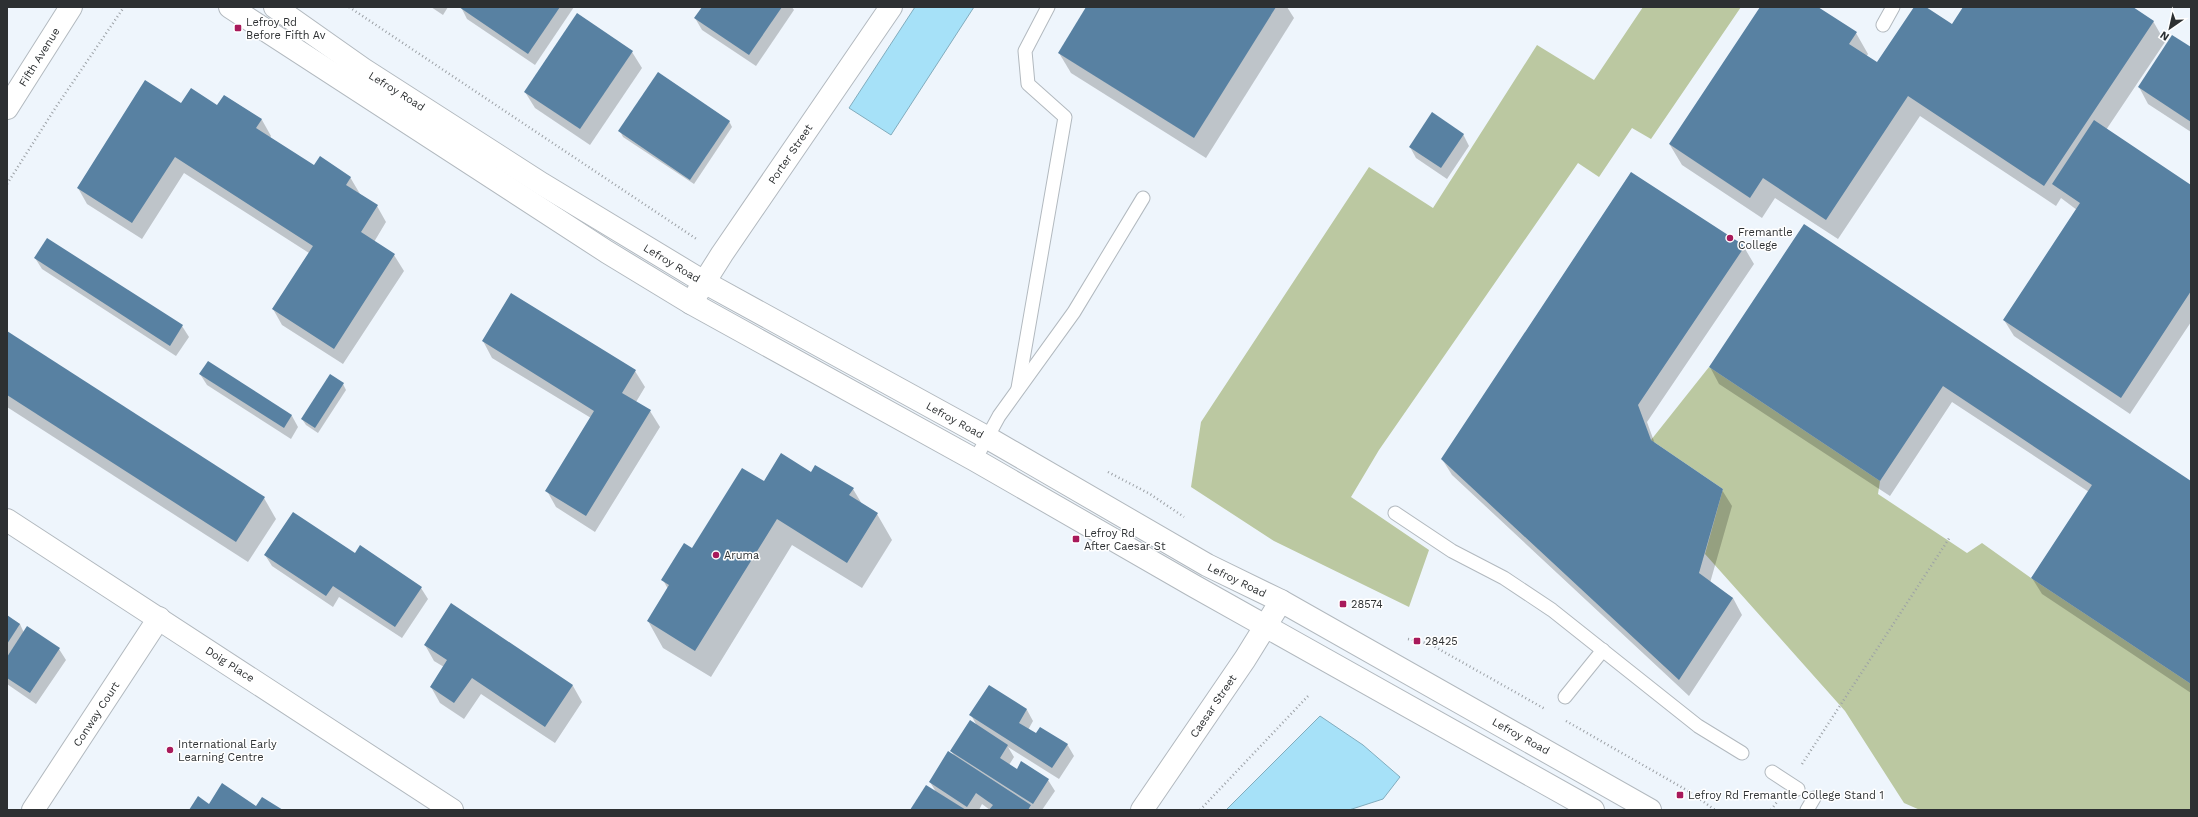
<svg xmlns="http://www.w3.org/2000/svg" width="2198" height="817" font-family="'Work Sans',sans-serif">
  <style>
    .green { fill: #bbc8a1 }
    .water { fill: #a6e1f8; stroke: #82acbd }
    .shadow { fill: #0003 }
    .building { fill: #5881a2 }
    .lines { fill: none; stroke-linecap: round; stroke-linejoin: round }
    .lane-casing { stroke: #b2b9bf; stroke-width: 15 }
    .street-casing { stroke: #b2b9bf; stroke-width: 24 }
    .secondary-casing { stroke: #b2b9bf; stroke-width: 24 }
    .path { stroke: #9ca1a6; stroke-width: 2.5; stroke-dasharray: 1 3; stroke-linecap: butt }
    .lane { stroke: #fff; stroke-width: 13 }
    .street { stroke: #fff; stroke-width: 22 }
    .secondary { stroke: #fff; stroke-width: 22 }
    .poi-dot { fill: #a81a5b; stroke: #fff; stroke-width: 1.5 }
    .labels { text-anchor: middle; stroke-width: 3; stroke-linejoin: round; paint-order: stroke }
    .poi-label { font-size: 11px; fill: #2d3032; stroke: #fff; text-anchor: start }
    .street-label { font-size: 11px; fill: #2d3032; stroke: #fff }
  </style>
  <rect width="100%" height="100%" fill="#eef5fc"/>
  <g class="green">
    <polygon points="1643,7 1741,7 1651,139 1632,128 1599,177 1578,163 1379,450 1351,497 1429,550 1409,607 1274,541 1191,487 1201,422 1369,167 1433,208 1537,45 1594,80"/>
    <polygon points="1709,367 1880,481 1878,494 1967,553 1982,543 2031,578 2191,684 2191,810 1920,810 1904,803 1845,711 1705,554 1723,489 1651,440"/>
  </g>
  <g class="water">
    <polygon points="915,7 974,7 891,135 849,108"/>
    <polygon points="1320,716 1363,745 1400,777 1383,799 1349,810 1226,810"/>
  </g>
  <g class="shadow">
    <polygon points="431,7 448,7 443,15"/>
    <polygon points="461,7 574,7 535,65 467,19"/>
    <polygon points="703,7 792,7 794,10 756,66 702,30 695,18"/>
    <polygon points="1088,7 1287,7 1294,18 1206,158 1071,73 1059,53"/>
    <polygon points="1761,7 1817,7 1856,33 1868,54 1866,57 1877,64 1915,7 1924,7 1952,26 1964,7 2131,7 2153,21 2165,42 2106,130 2191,186 2191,322 2130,414 2014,336 2004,320 2077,210 2061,198 2056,206 1920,116 1838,239 1775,198 1762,218 1682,165 1670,145"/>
    <polygon points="2191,49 2191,132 2148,104 2139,87"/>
    <polygon points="632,52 642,68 590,145 535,108 525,92"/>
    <polygon points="225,96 262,120 271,136 270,138 314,167 350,177 360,194 377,206 386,222 374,242 394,255 404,271 343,364 282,325 273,309 309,253 184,173 142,239 87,204 78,188 182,105 218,106"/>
    <polygon points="729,121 732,127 694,184 623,137 620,131"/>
    <polygon points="1463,134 1469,146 1447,179 1416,158 1410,147"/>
    <polygon points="1631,173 1744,247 1754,264 1647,422 1655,444 1722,490 1732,506 1710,583 1733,598 1742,615 1689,696 1452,475 1442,459"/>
    <polygon points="1804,225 2191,482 2191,693 2042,594 2032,578 2089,492 1952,402 1890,496 1719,384 1710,367"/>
    <polygon points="35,258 182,326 189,337 176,356 42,269"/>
    <polygon points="512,295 635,371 645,387 636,402 650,411 660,427 595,532 556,507 547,491 591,418 492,358 483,341"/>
    <polygon points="7,332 264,498 276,519 248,562 7,407"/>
    <polygon points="208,362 292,416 298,427 291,439 207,385 200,374"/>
    <polygon points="343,384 346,390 318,433 306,425 302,419"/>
    <polygon points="811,473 853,489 862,504 877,514 892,540 862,588 792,545 711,677 663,648 648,621 668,589 663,580 692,549 764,483"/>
    <polygon points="355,554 421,588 428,599 402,638 339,597 333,607 272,566 265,555"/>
    <polygon points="451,605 573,686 582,702 555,743 481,694 464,719 440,703 431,687 444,667 434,661 425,645"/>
    <polygon points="7,616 20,624 24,633 59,649 66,660 36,704 7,684"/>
    <polygon points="989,686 1027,710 1033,721 1028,730 1036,735 1067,744 1074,756 1059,779 1008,747 1014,757 1009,765 1017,770 1048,780 1055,791 1042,810 990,810 982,804 979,810 911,810 936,792 930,782 955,757 951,751 977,726 971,715"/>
  </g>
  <g class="building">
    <polygon points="459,7 560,7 528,54"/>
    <polygon points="702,7 782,7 749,55 694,18"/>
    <polygon points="1086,7 1276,7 1194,138 1058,53"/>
    <polygon points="1760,7 1818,7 1857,32 1849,44 1877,62 1914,7 1926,7 1952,24 1963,7 2133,7 2154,21 2044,186 1908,96 1826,220 1763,178 1750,198 1669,144"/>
    <polygon points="577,13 633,51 580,129 524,92"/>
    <polygon points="2172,35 2191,47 2191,122 2138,87"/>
    <polygon points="658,72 730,121 690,180 618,131"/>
    <polygon points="145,80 181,103 191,88 217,105 224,95 262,119 256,128 314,165 320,156 351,177 346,185 378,205 361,232 395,254 334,349 272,309 313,246 175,157 132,223 77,188"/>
    <polygon points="1432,112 1464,134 1441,168 1409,147"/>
    <polygon points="2094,120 2191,185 2191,291 2121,398 2003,320 2080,203 2052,184"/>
    <polygon points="1631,172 1745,246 1638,405 1651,440 1723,489 1699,573 1733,598 1679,680 1441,459"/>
    <polygon points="1804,224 2191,481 2191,684 2031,578 2092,485 1943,386 1880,481 1709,367"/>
    <polygon points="47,238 183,325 170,346 34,258"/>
    <polygon points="511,293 636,370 622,393 651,410 586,516 545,491 594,411 482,341"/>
    <polygon points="7,331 265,497 236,542 7,395"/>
    <polygon points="208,361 292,415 284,428 199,374"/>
    <polygon points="330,374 344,383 315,428 301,419"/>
    <polygon points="781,453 811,472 815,465 854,488 849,495 878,513 847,563 777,519 695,651 647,621 669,585 661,580 684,543 692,548 742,468 764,481"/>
    <polygon points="293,512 355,553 360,545 422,587 395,627 333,586 326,596 264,555"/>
    <polygon points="451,603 573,685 545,727 472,678 454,703 430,687 447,660 424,645"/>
    <polygon points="7,615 20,624 7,644"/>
    <polygon points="27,626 60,648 30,693 7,678 7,657"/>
    <polygon points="989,685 1027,709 1019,723 1036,733 1040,727 1068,744 1052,768 969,715"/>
    <polygon points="970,720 1008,745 1000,758 1017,769 1021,761 1049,779 1033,804 950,751"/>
    <polygon points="948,751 1031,805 1028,810 989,810 993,805 976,793 967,807 929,782"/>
    <polygon points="222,783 256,806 262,797 283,810 189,810 198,796 209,804"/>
    <polygon points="926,785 966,810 910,810"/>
  </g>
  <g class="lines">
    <g class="lane-casing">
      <g id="lane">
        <polyline points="1883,25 1893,7"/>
        <polyline points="1018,388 1065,117 1028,84 1025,51 1048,7"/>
        <polyline points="975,460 999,416 1074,312 1143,198"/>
        <polyline points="1395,513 1452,551 1504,578 1552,610 1698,726 1742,753"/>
        <polyline points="1565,697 1603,650"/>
        <polyline points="1772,772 1798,789"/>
        <polyline points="1807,810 1814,798"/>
      </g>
    </g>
    <g class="street-casing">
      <g id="street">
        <polyline points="7,108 71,7"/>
        <polyline points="691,303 722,254 891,7"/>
        <polyline points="7,520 452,810"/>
        <polyline points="33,810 159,618"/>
        <polyline points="1142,810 1245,659 1281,601"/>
      </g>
    </g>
    <g class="secondary-casing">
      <g id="secondary">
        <polyline points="230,7 607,252 691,303 975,460 1194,586 1593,810"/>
        <polyline points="275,7 363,69 542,184 704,282 988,438 1207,565 1281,601 1650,810"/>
      </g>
    </g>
    <g class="path">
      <polyline points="349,7 698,240"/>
      <polyline points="7,184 56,107 124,7"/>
      <polyline points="1108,472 1150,494 1184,517"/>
      <polyline points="1408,639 1430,644 1545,709"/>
      <polyline points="1566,721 1690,792 1715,810"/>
      <polyline points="1802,764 1950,537"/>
      <polyline points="1200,810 1309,695"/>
      <polyline points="1771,810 1777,802"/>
    </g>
    <use href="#lane" class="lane"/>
    <use href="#street" class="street"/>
    <use href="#secondary" class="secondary"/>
  </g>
  <g class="poi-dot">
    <rect x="234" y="24" width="8" height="8" rx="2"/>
    <circle cx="1730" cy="238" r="4"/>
    <rect x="1072" y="535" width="8" height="8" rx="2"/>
    <circle cx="716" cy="555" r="4"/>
    <rect x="1339" y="600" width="8" height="8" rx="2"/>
    <rect x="1413" y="637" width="8" height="8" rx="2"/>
    <circle cx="170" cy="750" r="4"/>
    <rect x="1676" y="791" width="8" height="8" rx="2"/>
  </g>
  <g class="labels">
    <g class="poi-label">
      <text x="246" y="26">Lefroy Rd<tspan x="246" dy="13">Before Fifth Av</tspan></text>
      <text x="1738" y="236">Fremantle<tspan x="1738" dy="13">College</tspan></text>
      <text x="1084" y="537">Lefroy Rd<tspan x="1084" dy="13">After Caesar St</tspan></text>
      <text x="724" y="559">Aruma</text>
      <text x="1351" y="608">28574</text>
      <text x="1425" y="645">28425</text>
      <text x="178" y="748">International Early<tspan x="178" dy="13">Learning Centre</tspan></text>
      <text x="1688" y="799">Lefroy Rd Fremantle College Stand 1</text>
    </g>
    <g class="street-label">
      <text transform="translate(39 57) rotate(-58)" y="4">Fifth Avenue</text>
      <text transform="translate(397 91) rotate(32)" y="4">Lefroy Road</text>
      <text transform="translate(790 154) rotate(-56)" y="4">Porter Street</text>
      <text transform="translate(672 263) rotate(31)" y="4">Lefroy Road</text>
      <text transform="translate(955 420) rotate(29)" y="4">Lefroy Road</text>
      <text transform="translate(1237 580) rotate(26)" y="4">Lefroy Road</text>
      <text transform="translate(230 664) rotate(33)" y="4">Doig Place</text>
      <text transform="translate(1213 706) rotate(-56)" y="4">Caesar Street</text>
      <text transform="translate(96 714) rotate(-57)" y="4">Conway Court</text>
      <text transform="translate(1521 736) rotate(29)" y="4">Lefroy Road</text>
    </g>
  </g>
  <rect width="2198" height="817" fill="none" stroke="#2d3032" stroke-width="16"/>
  <g transform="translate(2170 28) rotate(214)" stroke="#ffffff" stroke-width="3" paint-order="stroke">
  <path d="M0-3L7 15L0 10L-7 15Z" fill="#2d3032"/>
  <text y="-6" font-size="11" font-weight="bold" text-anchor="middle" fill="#2d3032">N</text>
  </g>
</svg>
